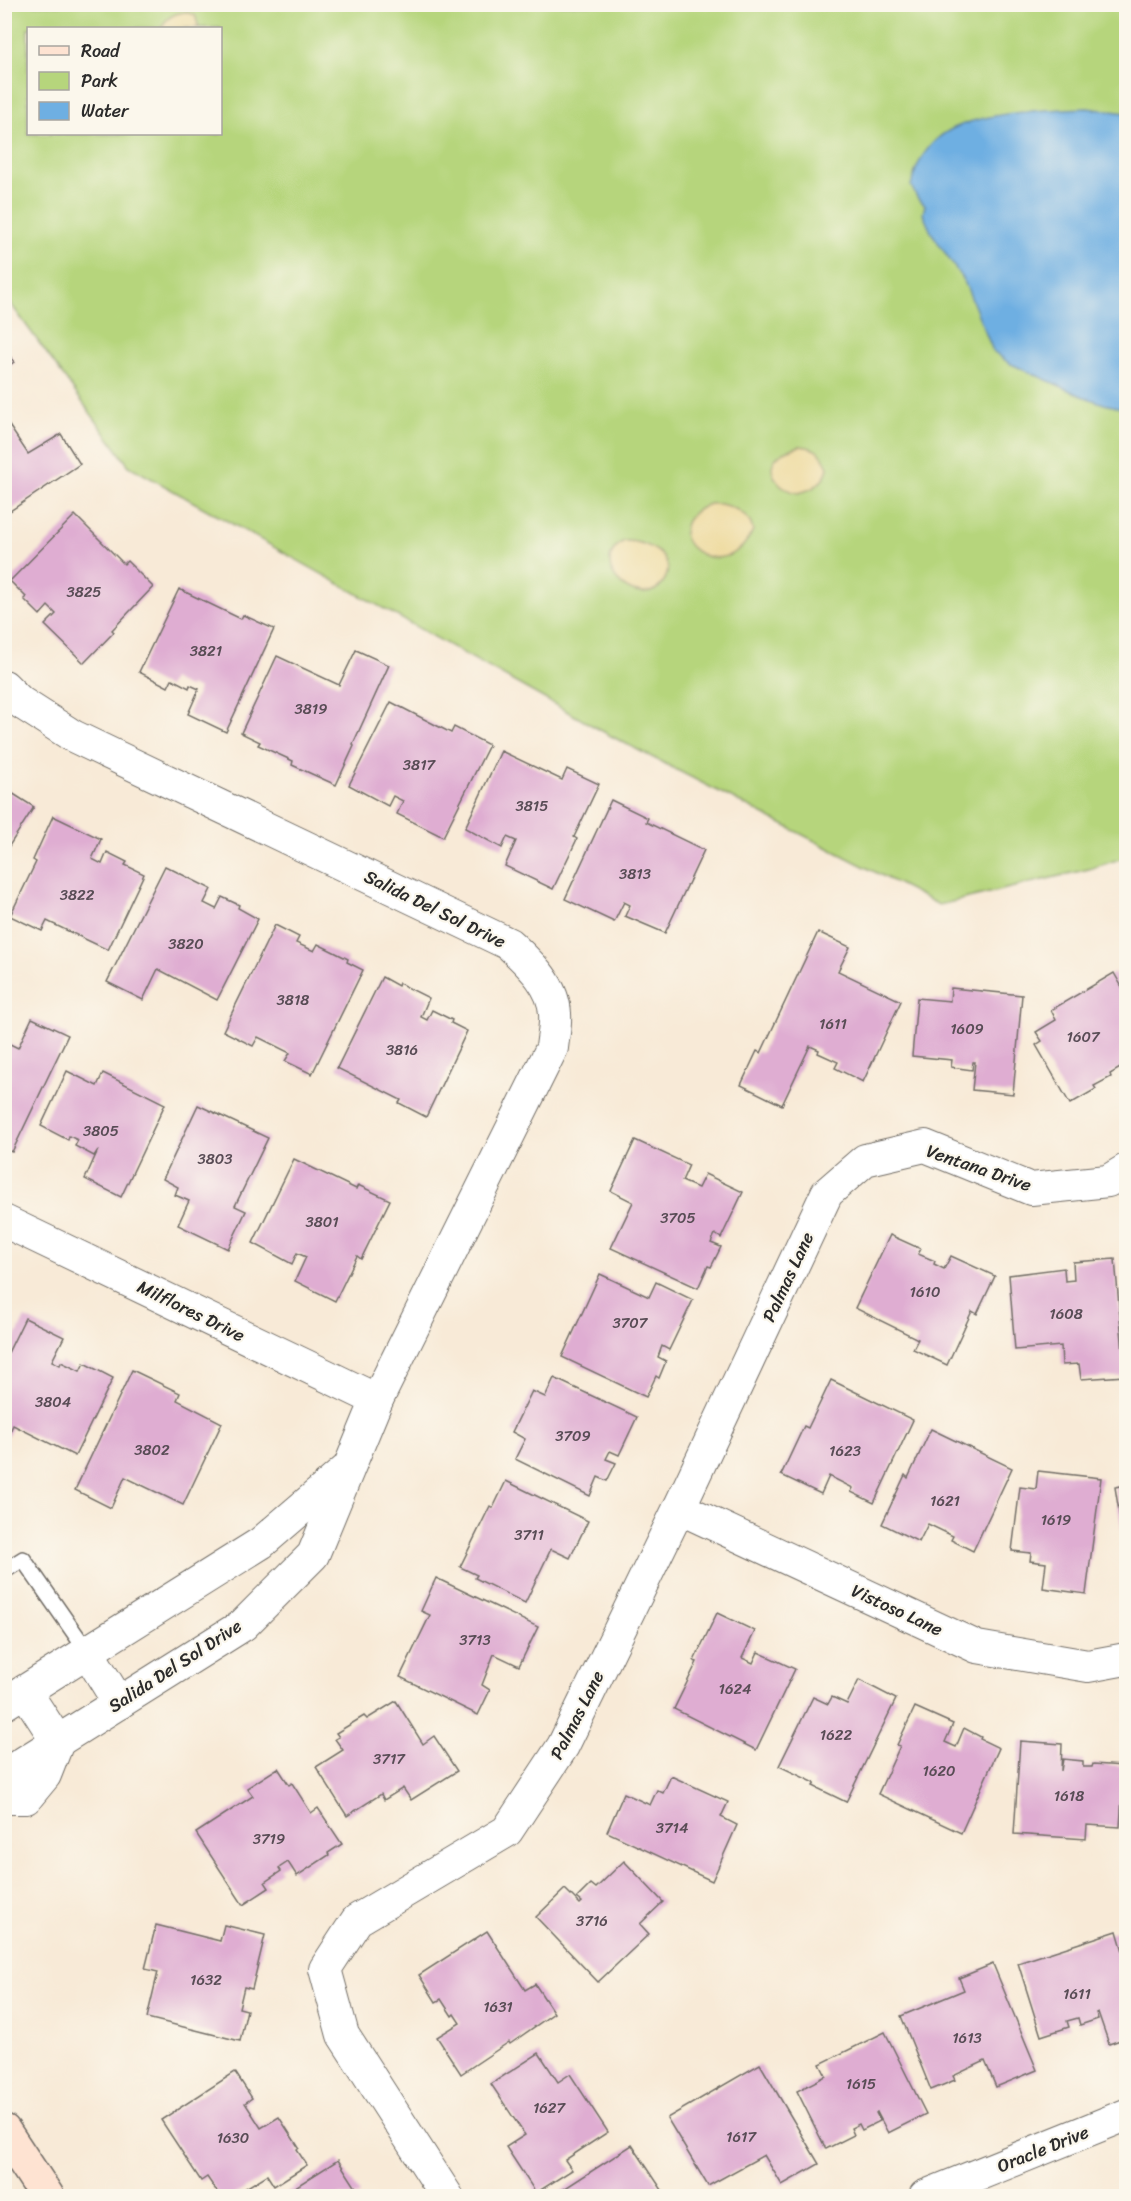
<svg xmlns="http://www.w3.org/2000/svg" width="1131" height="2201" font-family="Sriracha,sans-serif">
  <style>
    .green { fill: #b6d57c; stroke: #708054; stroke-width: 1.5; fill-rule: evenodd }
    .sand { fill: #eeda9e; stroke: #8c8264; stroke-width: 1.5 }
    .water { fill: #6eafe2; stroke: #4c6d86; stroke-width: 1.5 }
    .building { fill: #dfadd2 }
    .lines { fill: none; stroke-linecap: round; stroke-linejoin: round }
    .lane-casing { stroke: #736e67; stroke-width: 18 }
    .street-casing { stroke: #736e67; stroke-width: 34 }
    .secondary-casing { stroke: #736e67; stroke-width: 36 }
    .lane { stroke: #fff; stroke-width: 15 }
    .street { stroke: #fff; stroke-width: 32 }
    .secondary { stroke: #fee3d2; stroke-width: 33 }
    .labels { text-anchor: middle; stroke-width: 4.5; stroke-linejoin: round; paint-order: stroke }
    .number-label { font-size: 15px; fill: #584c55 }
    .street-label { font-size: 18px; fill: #2b2b2b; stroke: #fbf7ec }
  </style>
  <rect width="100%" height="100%" fill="#fbf7ec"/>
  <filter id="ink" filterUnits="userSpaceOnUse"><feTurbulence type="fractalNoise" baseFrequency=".0167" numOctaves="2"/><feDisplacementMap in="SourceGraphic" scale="12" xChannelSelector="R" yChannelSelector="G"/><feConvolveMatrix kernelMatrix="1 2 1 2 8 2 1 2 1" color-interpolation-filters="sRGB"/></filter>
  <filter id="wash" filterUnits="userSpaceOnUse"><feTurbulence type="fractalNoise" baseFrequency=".008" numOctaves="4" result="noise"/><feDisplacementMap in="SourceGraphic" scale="24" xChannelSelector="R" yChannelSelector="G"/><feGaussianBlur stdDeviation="1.35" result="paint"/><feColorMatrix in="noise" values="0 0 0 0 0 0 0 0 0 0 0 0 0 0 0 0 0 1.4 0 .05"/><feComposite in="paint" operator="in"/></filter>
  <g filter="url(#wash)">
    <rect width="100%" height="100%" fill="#f8ead7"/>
    <path class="green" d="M 5,5 L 1126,5 L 1126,857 L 1089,869 L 939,905 L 611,736 L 129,466 L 5,296 ZM 28,28 L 220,28 L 220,134 L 28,134 Z"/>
    <g class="sand">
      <path d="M 186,12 L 195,15 L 199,28 L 161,28 C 166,18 174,13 186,12 Z"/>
      <path d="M 800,446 C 815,447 823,453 828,468 C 824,483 813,490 798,493 C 782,491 762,471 778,456 C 784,451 792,449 800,446 Z"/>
      <path d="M 709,504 C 727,502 749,512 753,530 C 725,593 644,532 709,504 Z"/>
      <path d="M 624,541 C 644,540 679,556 664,581 C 642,616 583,565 624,541 Z"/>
    </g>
    <path class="water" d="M 1087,108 L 1126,113 L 1126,409 L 1104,404 L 1082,396 L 1009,363 L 993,351 L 965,283 L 931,232 L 923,214 L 925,205 L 918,199 L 911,186 C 915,168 923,151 938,138 C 969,111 1046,110 1087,108 Z"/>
    <g id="blocks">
      <g class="building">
        <polygon points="4,347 14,362 4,369"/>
        <polygon points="4,418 28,454 61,434 80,464 4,515"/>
        <polygon points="75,515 124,564 127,561 153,587 112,630 114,632 84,663 45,625 56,614 48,606 40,615 24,599 26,597 10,581"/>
        <polygon points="179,589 241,619 243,615 274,629 226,732 188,714 199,689 190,685 189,688 172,679 168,687 139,672"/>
        <polygon points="356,650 389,665 353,744 354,746 336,785 292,765 293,761 258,745 260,742 241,733 277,656 339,685"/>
        <polygon points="391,702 451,733 454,727 489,745 443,837 397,814 403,801 393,796 388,806 349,785"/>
        <polygon points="501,751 562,780 567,769 599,784 574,837 577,839 553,889 505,866 516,841 507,837 502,848 465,828"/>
        <polygon points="4,788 34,807 4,854"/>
        <polygon points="611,800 648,818 646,822 704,850 665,933 625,916 630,905 624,902 614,922 565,899"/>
        <polygon points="53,816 101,839 92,859 102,864 107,852 127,862 125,865 144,874 108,950 47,921 42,931 10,916 36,862 33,860"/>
        <polygon points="165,866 211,889 204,903 216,909 222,897 239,905 238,908 258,919 217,1000 158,969 143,1000 107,982"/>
        <polygon points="275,925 299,937 296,943 314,951 318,944 348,959 347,962 363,970 312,1074 285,1061 290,1053 258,1037 253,1046 223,1031"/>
        <polygon points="818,932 850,947 838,971 901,1001 863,1082 835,1068 838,1062 818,1053 819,1050 810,1046 782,1105 741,1085 757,1051 761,1053"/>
        <polygon points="1114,973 1126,994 1126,1079 1120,1068 1110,1074 1111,1077 1094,1086 1096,1089 1070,1104 1036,1045 1042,1041 1036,1032 1056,1020 1051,1010"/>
        <polygon points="382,977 398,986 399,983 429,998 421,1017 427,1020 432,1010 452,1020 451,1023 467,1031 426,1117 399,1103 401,1100 337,1068"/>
        <polygon points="951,988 1022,995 1013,1094 972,1090 975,1062 973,1062 972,1070 951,1067 952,1060 912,1056 917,998 950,1001"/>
        <polygon points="32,1018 68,1035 12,1152 4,1149 4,1041 18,1048"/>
        <polygon points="67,1071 97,1086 103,1073 165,1104 121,1197 85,1179 98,1150 94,1156 75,1146 78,1140 69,1136 68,1140 41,1126"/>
        <polygon points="198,1105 268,1138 235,1206 246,1211 228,1249 178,1225 189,1201 175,1195 178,1187 163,1179"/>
        <polygon points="635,1140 689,1165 682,1181 698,1188 705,1174 743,1192 721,1238 715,1234 711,1243 721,1247 711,1267 708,1266 698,1288 611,1248 633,1202 611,1191"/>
        <polygon points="294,1159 356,1189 358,1185 390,1200 361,1259 357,1256 335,1301 295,1281 306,1257 297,1253 292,1264 253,1243"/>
        <polygon points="890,1235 921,1249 918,1254 935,1261 934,1264 944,1269 951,1256 995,1276 977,1314 972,1311 947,1365 913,1349 918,1339 855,1308"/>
        <polygon points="1115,1259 1125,1376 1081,1379 1079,1364 1062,1365 1061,1346 1015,1350 1009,1275 1064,1268 1065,1281 1074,1280 1073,1262"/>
        <polygon points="600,1274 649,1297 656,1282 693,1300 669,1350 662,1346 658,1357 666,1361 659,1378 656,1376 646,1397 562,1357"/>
        <polygon points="25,1318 64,1337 52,1361 60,1365 61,1362 80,1371 84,1363 113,1378 75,1456 13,1425 8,1436 4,1435 4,1361"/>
        <polygon points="132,1370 180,1393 177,1400 222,1423 183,1505 125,1477 111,1508 75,1490"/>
        <polygon points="554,1378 637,1417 619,1455 610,1451 606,1459 616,1463 607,1481 598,1477 590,1496 515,1459 525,1439 512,1432 532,1391 545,1397"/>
        <polygon points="831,1380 913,1420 874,1503 851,1492 853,1488 829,1476 821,1494 781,1475 804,1426 808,1428"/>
        <polygon points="931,1429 1012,1468 973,1551 951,1540 953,1536 928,1524 919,1542 882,1524 905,1475 908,1478"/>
        <polygon points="1038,1471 1101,1478 1086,1594 1043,1588 1046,1563 1030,1561 1031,1553 1012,1551 1020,1487 1036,1489"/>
        <polygon points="506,1481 588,1521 570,1558 551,1549 525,1603 475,1578 477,1575 460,1567 490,1506 493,1508"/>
        <polygon points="1126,1485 1126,1549 1125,1549 1115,1487"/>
        <polygon points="436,1578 538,1627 519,1666 494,1654 482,1685 490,1690 478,1715 400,1677 430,1615 421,1611"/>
        <polygon points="717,1613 755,1631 742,1658 753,1663 758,1652 795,1669 756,1750 674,1709 697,1662 694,1661"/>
        <polygon points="859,1680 896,1699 846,1802 813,1786 815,1783 779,1766 813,1697 828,1704 832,1697 847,1704"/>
        <polygon points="396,1701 423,1744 434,1736 457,1771 411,1800 403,1788 384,1800 381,1794 347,1816 316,1767 343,1750 335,1739 339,1737 336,1733 364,1716 367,1719"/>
        <polygon points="915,1707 953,1724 945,1742 956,1747 964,1728 981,1737 980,1739 999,1748 961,1833 878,1794 900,1746 897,1745"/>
        <polygon points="1020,1741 1062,1744 1061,1771 1063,1759 1083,1761 1083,1767 1092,1767 1093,1764 1124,1766 1120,1827 1087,1825 1086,1839 1014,1834"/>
        <polygon points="278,1768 289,1785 292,1783 311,1813 318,1808 342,1844 328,1853 329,1855 297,1876 288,1862 279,1868 281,1871 265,1882 269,1888 243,1905 196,1833 253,1796 247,1788"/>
        <polygon points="671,1776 728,1802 721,1817 737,1825 712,1881 607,1832 624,1793 650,1805 657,1790 663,1793"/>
        <polygon points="624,1861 663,1902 640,1924 649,1934 598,1982 536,1917 565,1889 580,1904 582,1902 577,1898 591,1884 596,1888"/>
        <polygon points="156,1925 220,1941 224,1925 265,1935 252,1989 244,1987 239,2008 247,2010 240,2041 147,2018 158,1972 145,1969"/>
        <polygon points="487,1931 525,1990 535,1984 554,2013 510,2044 509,2042 461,2074 437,2037 460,2023 454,2014 452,2016 441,1999 436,2002 419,1975"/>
        <polygon points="1117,1931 1126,1961 1126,2038 1109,2044 1098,2012 1096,2013 1098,2019 1080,2025 1078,2018 1067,2021 1069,2027 1041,2036 1018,1963"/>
        <polygon points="993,1964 1037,2070 996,2087 985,2061 953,2076 955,2080 931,2090 901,2016 964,1990 959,1978"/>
        <polygon points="885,2032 926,2114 888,2133 877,2112 876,2113 880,2121 862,2130 859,2124 851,2128 854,2135 826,2149 797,2091 826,2076 820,2064"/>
        <polygon points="539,2053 558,2082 570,2074 608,2132 565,2160 572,2170 536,2193 506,2147 525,2135 491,2084"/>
        <polygon points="760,2064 819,2164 782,2185 764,2155 708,2186 667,2118"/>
        <polygon points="235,2072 252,2098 245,2103 261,2128 279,2117 299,2148 297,2150 307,2165 274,2186 267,2175 233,2196 220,2196 207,2177 201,2181 161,2120"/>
        <polygon points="632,2145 666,2196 553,2196"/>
        <polygon points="338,2160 360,2194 357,2196 281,2196"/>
      </g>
    </g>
  </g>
  <g filter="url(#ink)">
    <use href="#blocks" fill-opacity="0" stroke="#736e67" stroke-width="1.5"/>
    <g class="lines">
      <g class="lane-casing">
        <polyline id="lane" points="4,1571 23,1559 87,1651"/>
      </g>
      <g class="street-casing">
        <g id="street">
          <path d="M 4,686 L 20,702 L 73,736 L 509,944 C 529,963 554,985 555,1014 C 556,1025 553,1037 552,1048 L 377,1400 L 313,1555 L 243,1625 L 4,1775"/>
          <polyline points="4,1221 377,1400"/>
          <polyline points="679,1508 977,1647 1088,1666 1126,1659"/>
          <polyline points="87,1651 119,1703"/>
          <polyline points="25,1691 58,1742"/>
          <polyline points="4,1704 261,1543 345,1471"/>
          <polyline points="4,1798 26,1798 45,1775 58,1742"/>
          <polyline points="447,2196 343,2035 325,1969 357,1920 507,1831 563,1746 679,1508 827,1193 865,1160 925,1146 1031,1189 1108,1181 1126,1170"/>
          <polyline points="925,2196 1126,2115"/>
        </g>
      </g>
      <g class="secondary-casing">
        <polyline id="secondary" points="4,2131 47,2196"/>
      </g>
      <use href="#lane" class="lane"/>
      <use href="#street" class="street"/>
      <use href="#secondary" class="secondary"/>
    </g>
  </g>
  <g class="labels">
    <g class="number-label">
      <text x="84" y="597">3825</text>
      <text x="206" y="656">3821</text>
      <text x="311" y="714">3819</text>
      <text x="419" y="770">3817</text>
      <text x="532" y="811">3815</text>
      <text x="635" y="879">3813</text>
      <text x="77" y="900">3822</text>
      <text x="186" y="949">3820</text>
      <text x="293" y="1005">3818</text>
      <text x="833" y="1029">1611</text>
      <text x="967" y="1034">1609</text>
      <text x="1083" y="1042">1607</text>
      <text x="402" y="1055">3816</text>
      <text x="101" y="1136">3805</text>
      <text x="215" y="1164">3803</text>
      <text x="678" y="1223">3705</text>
      <text x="322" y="1227">3801</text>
      <text x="925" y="1297">1610</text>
      <text x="1066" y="1319">1608</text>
      <text x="630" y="1328">3707</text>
      <text x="53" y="1407">3804</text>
      <text x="573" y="1441">3709</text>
      <text x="152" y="1455">3802</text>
      <text x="845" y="1456">1623</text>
      <text x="945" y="1506">1621</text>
      <text x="1056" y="1525">1619</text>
      <text x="529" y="1540">3711</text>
      <text x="475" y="1645">3713</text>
      <text x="735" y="1694">1624</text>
      <text x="836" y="1740">1622</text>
      <text x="389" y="1764">3717</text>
      <text x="939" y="1776">1620</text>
      <text x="1069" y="1801">1618</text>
      <text x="672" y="1833">3714</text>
      <text x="269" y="1844">3719</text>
      <text x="592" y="1926">3716</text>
      <text x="206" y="1985">1632</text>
      <text x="1077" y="1999">1611</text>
      <text x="498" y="2012">1631</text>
      <text x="967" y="2043">1613</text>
      <text x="861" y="2089">1615</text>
      <text x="549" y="2113">1627</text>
      <text x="741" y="2142">1617</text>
      <text x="233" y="2143">1630</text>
    </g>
    <g class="street-label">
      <text transform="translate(435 909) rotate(26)" y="6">Salida Del Sol Drive</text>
      <text transform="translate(979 1168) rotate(19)" y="6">Ventana Drive</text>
      <text transform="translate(788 1277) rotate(-65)" y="6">Palmas Lane</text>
      <text transform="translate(191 1311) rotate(26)" y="6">Milflores Drive</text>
      <text transform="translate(897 1610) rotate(25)" y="6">Vistoso Lane</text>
      <text transform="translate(175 1666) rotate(-33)" y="6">Salida Del Sol Drive</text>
      <text transform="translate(577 1715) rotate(-63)" y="6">Palmas Lane</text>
      <text transform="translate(1043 2149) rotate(-22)" y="6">Oracle Drive</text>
    </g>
  </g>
  <rect width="1131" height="2201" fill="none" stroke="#fbf7ec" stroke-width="24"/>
  <rect x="27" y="27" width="195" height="108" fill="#fbf7ec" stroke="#a8a59f" stroke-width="1.5"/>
  <rect x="39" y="46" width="30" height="9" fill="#fee3d2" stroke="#a8a59f" stroke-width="1.5"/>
  <text x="81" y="57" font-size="18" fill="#2b2b2b">Road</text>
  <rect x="39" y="72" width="30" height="18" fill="#b6d57c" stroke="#a8a59f" stroke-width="1.5"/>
  <text x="81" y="87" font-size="18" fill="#2b2b2b">Park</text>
  <rect x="39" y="102" width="30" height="18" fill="#6eafe2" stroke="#a8a59f" stroke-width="1.5"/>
  <text x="81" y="117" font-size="18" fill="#2b2b2b">Water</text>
</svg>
